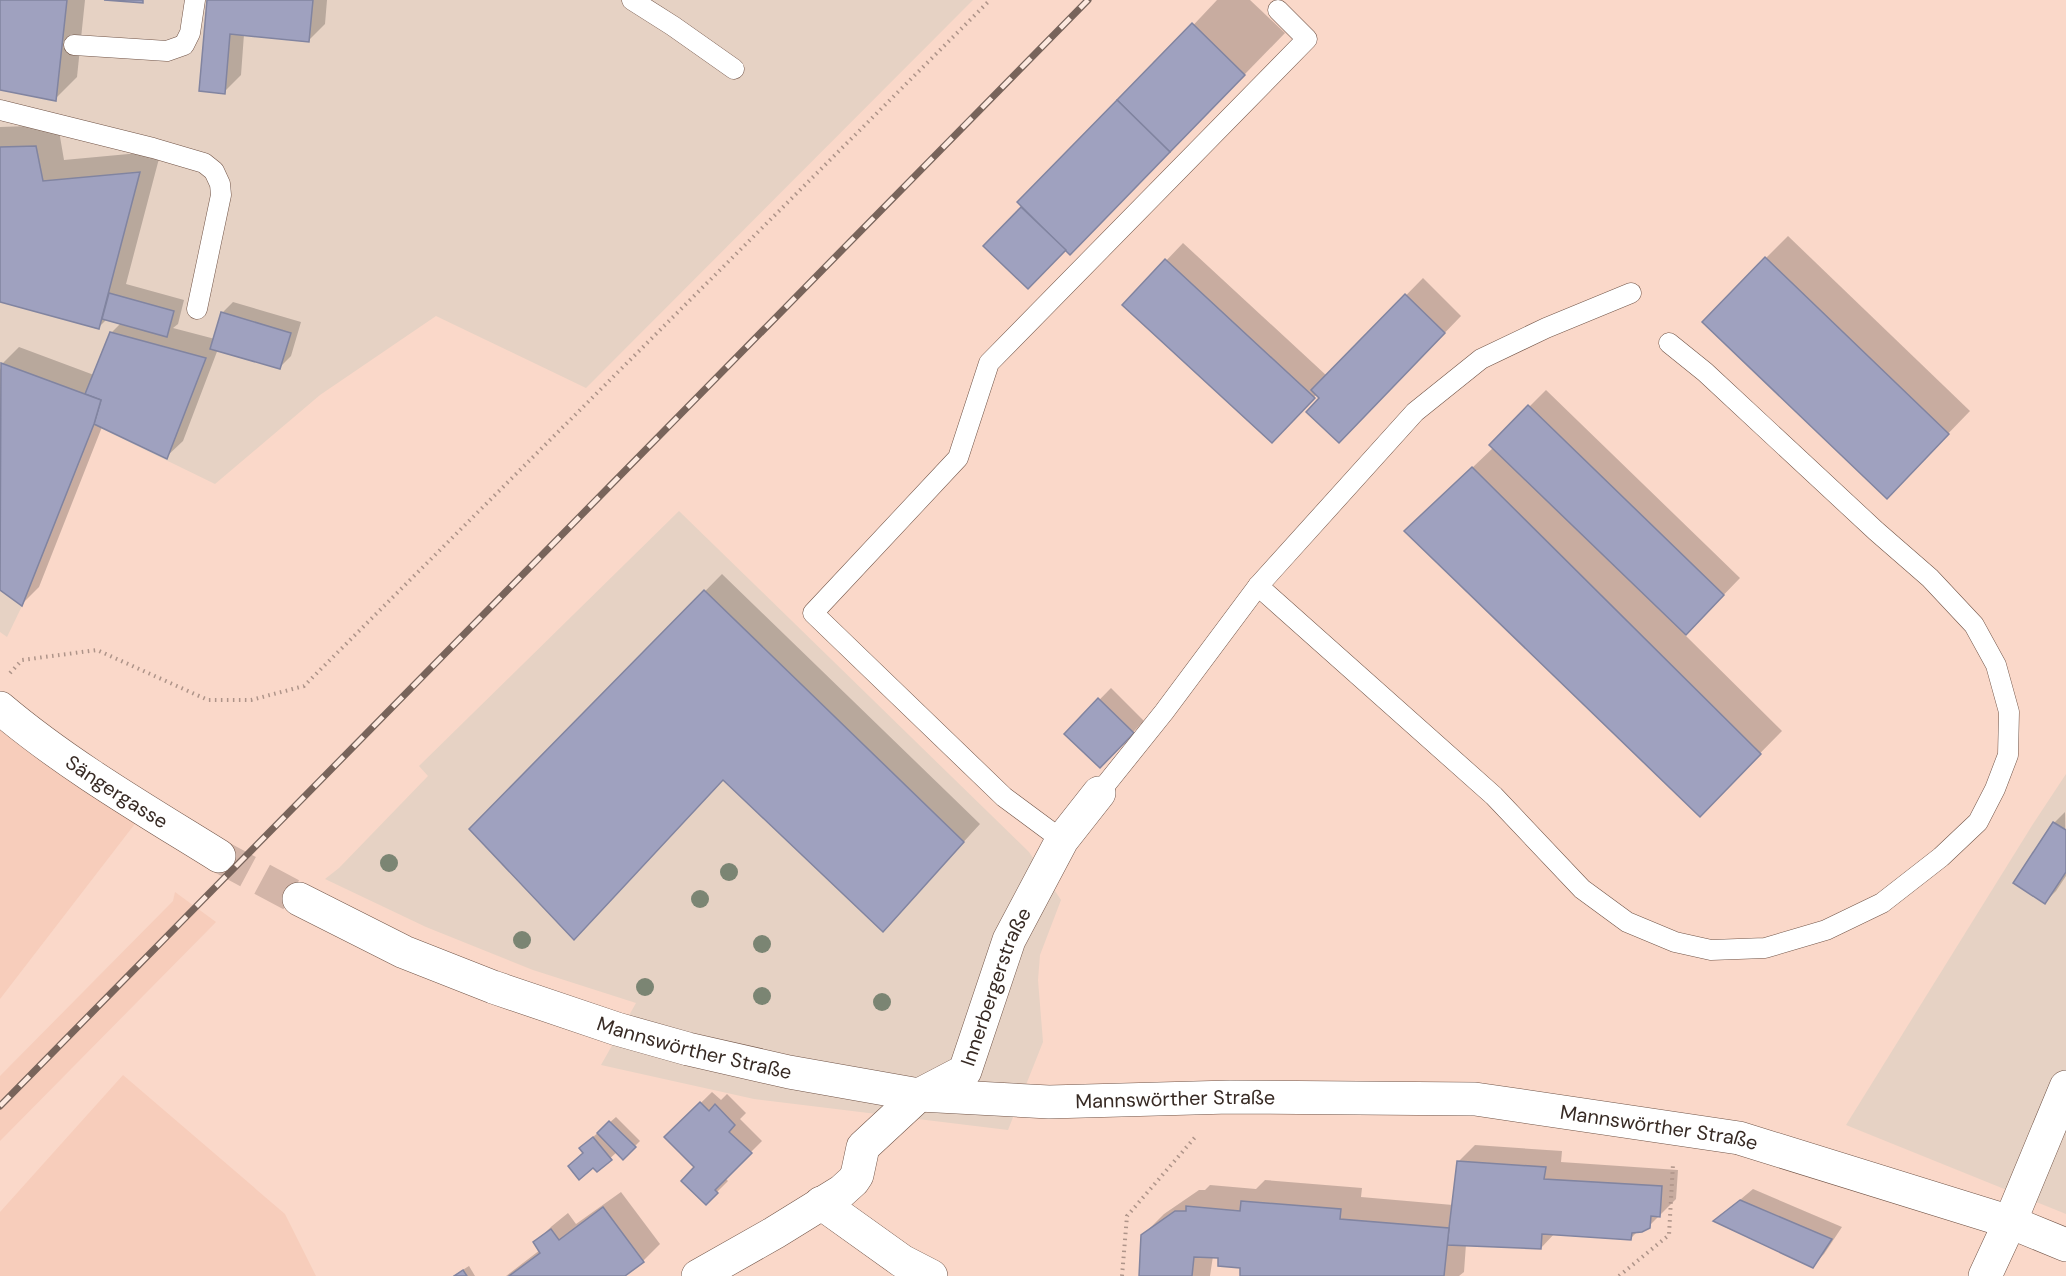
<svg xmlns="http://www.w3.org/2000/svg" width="2066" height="1276" font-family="'DM Sans',sans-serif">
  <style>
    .commercial { fill: #e6d2c4 }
    .built { fill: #f7cdbb }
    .shadow { fill: #0003 }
    .building { fill: #9fa1bf; stroke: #8184a0; stroke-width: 1.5 }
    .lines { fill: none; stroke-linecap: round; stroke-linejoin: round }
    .secondary-tunnel { stroke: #d3b5a8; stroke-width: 33; stroke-dasharray: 33 16; stroke-linecap: butt }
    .service-casing { stroke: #715447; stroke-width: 21 }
    .minor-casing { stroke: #715447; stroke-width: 34 }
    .secondary-casing { stroke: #715447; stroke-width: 34 }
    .path { stroke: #ae9489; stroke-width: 4; stroke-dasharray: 1.5 4.5; stroke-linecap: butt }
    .service { stroke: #fff; stroke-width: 20 }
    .minor { stroke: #fff; stroke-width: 33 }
    .secondary { stroke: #fff; stroke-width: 33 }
    .rail-casing { stroke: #78645b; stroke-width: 7 }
    .rail { stroke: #fde9df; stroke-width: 4.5; stroke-dasharray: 14; stroke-linecap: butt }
    .tree { fill: #7b8573 }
    .labels { text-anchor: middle; stroke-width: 4.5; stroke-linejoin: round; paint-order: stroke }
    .street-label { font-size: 20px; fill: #372a24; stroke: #fde9df }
  </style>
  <rect width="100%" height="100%" fill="#fad8c9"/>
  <g class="commercial">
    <polygon points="0,0 973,0 586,388 436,316 320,395 215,484 94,425 22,606 7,637 0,632"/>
    <polygon points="679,511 1029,852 1061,900 1040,955 1038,980 1043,1042 1008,1130 754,1099 601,1065 636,1003 533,970 426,927 325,879 339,868 428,776 419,766"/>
    <polygon points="2066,774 2066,1214 1846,1125 2033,824"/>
  </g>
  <g class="built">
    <polygon points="0,714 144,812 0,999"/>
    <polygon points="175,892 216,922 0,1141 0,1076 173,901"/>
    <polygon points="123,1075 285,1214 316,1276 0,1276 0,1212"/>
  </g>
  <g class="shadow">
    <polygon points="0,0 85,0 77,77 55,99 0,88"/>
    <polygon points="209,0 327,0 325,24 308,41 244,34 241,75 224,92"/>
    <polygon points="1217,0 1250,0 1285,33 1100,223 1066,249 985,246"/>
    <polygon points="58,125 64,160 161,151 126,284 184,300 178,324 173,328 215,339 222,313 233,302 301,322 291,356 280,367 218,349 183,441 166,457 102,427 39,587 22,604 0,588 0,370 3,363 19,347 94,375 111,333 121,323 107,319 99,327 0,301 0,127"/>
    <polygon points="1788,236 1970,411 1908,475 1766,258"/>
    <polygon points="1183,243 1327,376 1423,278 1461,316 1356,425 1317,394 1289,425 1124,305"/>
    <polygon points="1546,390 1740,578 1685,635 1782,731 1721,793 1406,531 1494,447 1491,445"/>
    <polygon points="722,574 980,824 883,930 723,778 471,829"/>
    <polygon points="1111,688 1144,721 1100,766 1066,734"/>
    <polygon points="2065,812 2066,876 2056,891 2045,902 2054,823"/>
    <polygon points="712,1092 721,1100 727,1094 746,1113 740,1119 762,1141 725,1178 728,1181 706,1203 696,1167 666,1137"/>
    <polygon points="616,1117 640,1141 623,1158 617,1152 597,1170 585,1153 586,1143"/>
    <polygon points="1475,1145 1562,1151 1561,1162 1678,1170 1676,1199 1649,1226 1638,1231 1631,1238 1555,1233 1541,1248 1466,1244 1464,1272 1459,1276 1242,1276 1241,1266 1219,1257 1213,1256 1210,1276 1140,1276 1142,1236 1164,1214 1199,1190 1205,1190 1210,1185 1256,1189 1265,1180 1362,1188 1361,1197 1453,1205 1458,1162"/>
    <polygon points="1753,1189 1842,1227 1824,1254 1812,1266 1716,1220"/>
    <polygon points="621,1192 660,1244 643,1261 622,1276 506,1276 540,1250 535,1242 552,1226 568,1213 576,1224"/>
    <polygon points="469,1266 475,1276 453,1276"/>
  </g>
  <g class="building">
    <polygon points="0,0 67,0 56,101 0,90"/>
    <polygon points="104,0 143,0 143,3"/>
    <polygon points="207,0 313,0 309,42 230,34 225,94 199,91"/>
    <polygon points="1192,23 1245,75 1170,152 1117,100"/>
    <polygon points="1117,100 1170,152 1070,255 1017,202"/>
    <polygon points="36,146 43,181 140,172 99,329 0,302 0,147"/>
    <polygon points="1021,207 1066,250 1028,289 983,246"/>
    <polygon points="1765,257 1949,434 1887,499 1702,322"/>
    <polygon points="1165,259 1315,398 1272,443 1122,305"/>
    <polygon points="109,293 174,311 167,337 102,319"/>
    <polygon points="1405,294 1445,333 1339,443 1306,412 1319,398 1311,390"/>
    <polygon points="221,312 291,333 280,369 210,349"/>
    <polygon points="110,332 206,358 167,459 94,424 101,400 85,394"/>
    <polygon points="1,363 101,400 94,424 22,606 0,590"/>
    <polygon points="1528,405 1724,595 1686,635 1489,445"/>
    <polygon points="1472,467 1761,754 1700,817 1404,531"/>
    <polygon points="704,590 964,842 883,932 723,780 574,940 469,829"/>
    <polygon points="1098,698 1134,733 1100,768 1064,734"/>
    <polygon points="2053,822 2066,830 2066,872 2045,904 2013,883"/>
    <polygon points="700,1102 709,1111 715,1104 735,1125 729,1132 752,1153 715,1190 718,1193 706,1205 681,1181 694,1167 664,1137"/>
    <polygon points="609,1121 636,1147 623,1160 597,1133"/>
    <polygon points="593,1137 612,1160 597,1172 593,1168 579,1180 568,1166 583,1153 579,1148"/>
    <polygon points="1457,1161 1546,1167 1544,1179 1662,1186 1660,1217 1651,1216 1650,1228 1642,1232 1632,1233 1631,1240 1542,1234 1541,1249 1447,1245"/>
    <polygon points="1740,1200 1832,1239 1813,1268 1713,1221"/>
    <polygon points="1241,1201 1341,1209 1340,1219 1449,1228 1444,1276 1240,1276 1240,1268 1218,1266 1218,1258 1194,1257 1192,1276 1139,1276 1141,1235 1175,1211 1186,1211 1186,1206 1240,1211"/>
    <polygon points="603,1207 644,1262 625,1276 509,1276 540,1253 533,1242 551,1229 559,1240"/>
    <polygon points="463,1270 467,1276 454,1276"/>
  </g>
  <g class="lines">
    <polyline class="secondary-tunnel" points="219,856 299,899"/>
    <g class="service-casing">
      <g id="service">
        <polyline points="632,0 673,26 734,69"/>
        <polyline points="74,45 167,51 184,45 190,33 195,0"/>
        <polyline points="0,110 153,148 204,163 214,171 220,184 221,195 197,309"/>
        <polyline points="1258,586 1494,796 1582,889 1627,922 1675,942 1711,950 1765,948 1826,930 1882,903 1941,857 1978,822 1995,789 2008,755 2009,712 1996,665 1974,625 1930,578 1876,531 1705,372 1669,343"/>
        <polyline points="1099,793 1164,712 1258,586 1415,412 1481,359 1546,328 1631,293"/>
        <polyline points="1062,840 1004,797 813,613 958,458 989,363 1307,39 1278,10"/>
      </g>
    </g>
    <g class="minor-casing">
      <g id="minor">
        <polyline points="821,1203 902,1261 931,1276"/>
        <path id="s1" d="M 698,1276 L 774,1233 L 842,1191 L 853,1181 L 857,1175 L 863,1147 L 919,1095 L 965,1071 L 1009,940 L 1062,840 L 1099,793"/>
        <polyline points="1985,1276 2010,1222 2066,1087"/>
      </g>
    </g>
    <g class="secondary-casing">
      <g id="secondary">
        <path id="s2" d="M 0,708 C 66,764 145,810 219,856"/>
        <path id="s3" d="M 299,899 L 404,952 L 493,987 L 617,1029 L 688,1049 L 789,1072 L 919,1095 L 1049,1102 L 1230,1097 L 1475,1099 L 1739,1138 L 2010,1222 L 2066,1245"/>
      </g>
    </g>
    <g class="path">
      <polyline points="10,673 22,660 97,650 208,700 251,700 304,686 990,0"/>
      <polyline points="1122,1276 1127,1216 1197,1135"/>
      <polyline points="1619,1276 1669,1235 1673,1164"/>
    </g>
    <use href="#service" class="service"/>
    <use href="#minor" class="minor"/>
    <use href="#secondary" class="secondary"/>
    <g class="rail-casing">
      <polyline id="rail" points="0,1106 1088,0"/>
    </g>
    <use href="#rail" class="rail"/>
  </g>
  <g class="tree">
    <circle cx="389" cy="863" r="9"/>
    <circle cx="729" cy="872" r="9"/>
    <circle cx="700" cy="899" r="9"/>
    <circle cx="522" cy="940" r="9"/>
    <circle cx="762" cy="944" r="9"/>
    <circle cx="645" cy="987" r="9"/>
    <circle cx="762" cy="996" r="9"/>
    <circle cx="882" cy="1002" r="9"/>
  </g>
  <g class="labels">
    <g class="street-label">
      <text dy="7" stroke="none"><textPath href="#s2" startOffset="144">Sängergasse</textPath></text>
      <text dy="7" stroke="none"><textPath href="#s1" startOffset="436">Innerbergerstraße</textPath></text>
      <text dy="7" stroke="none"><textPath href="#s3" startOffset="424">Mannswörther Straße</textPath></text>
      <text dy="7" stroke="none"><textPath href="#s3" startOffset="910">Mannswörther Straße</textPath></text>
      <text dy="7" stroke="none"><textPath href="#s3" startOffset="1396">Mannswörther Straße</textPath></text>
    </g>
  </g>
</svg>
